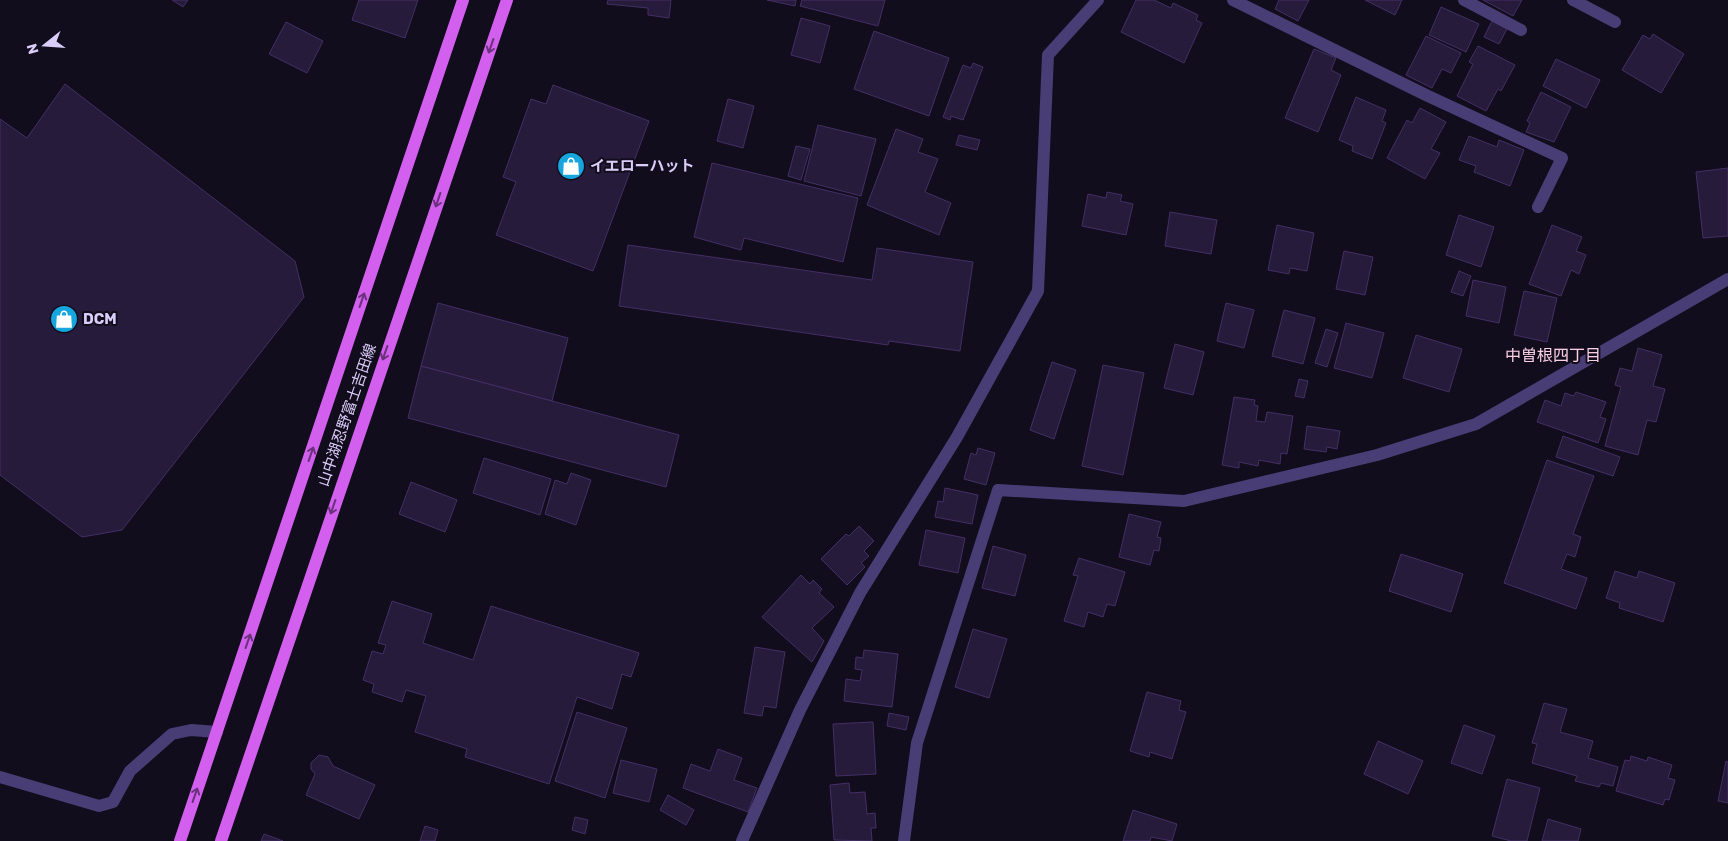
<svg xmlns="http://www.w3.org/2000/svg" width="1728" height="841" font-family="Rubik,'Noto Sans JP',sans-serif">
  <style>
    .building { fill: #271b3b; stroke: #432f65 }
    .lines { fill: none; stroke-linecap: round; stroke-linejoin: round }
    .minor { stroke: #493d76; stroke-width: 12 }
    .major { stroke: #d35fef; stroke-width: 12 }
    .oneway { stroke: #69327b }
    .labels { text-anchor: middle; stroke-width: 4; stroke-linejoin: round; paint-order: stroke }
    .poi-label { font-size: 15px; font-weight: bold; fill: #dacdfa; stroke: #120d1c; text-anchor: start }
    .street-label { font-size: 15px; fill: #dacdfa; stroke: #120d1c }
    .neighbourhood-label { font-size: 16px; fill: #facfe3; stroke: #120d1c }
  </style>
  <rect width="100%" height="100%" fill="#120d1c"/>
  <g class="building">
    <polygon points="172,0 188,0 183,7"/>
    <polygon points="359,0 418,0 405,38 352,20"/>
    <polygon points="608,0 671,0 669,18 648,15 648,8 607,4"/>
    <polygon points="767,0 796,0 795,6"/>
    <polygon points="802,0 885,0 878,26 800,6"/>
    <polygon points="1136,0 1154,0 1171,8 1173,3 1198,15 1196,20 1202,23 1184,63 1121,32"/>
    <polygon points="1279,0 1309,0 1298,21 1275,9"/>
    <polygon points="1365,0 1402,0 1395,15"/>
    <polygon points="1483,0 1522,0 1513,16"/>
    <polygon points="1441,7 1479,24 1466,52 1429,35"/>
    <polygon points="801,18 830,26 820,63 791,55"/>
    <polygon points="1492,21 1507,29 1499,44 1484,37"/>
    <polygon points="286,22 323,41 307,73 269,54"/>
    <polygon points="874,31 949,58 929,116 854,89"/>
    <polygon points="1653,34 1684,54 1661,93 1622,70 1643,35 1650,39"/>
    <polygon points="1426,36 1461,53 1451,73 1442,69 1432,88 1406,75"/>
    <polygon points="1478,46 1515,65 1501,91 1498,89 1486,111 1457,96 1473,64 1469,62"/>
    <polygon points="1314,49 1336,58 1331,70 1341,75 1318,132 1285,118"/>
    <polygon points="1556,59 1600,80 1586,108 1543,86"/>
    <polygon points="973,63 983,67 963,120 951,116 950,120 943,117 963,65 971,68"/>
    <polygon points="65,84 295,261 304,297 122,530 82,537 0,475 0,119 27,138"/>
    <polygon points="553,85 649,121 593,271 496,235 516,182 503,177 531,99 546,104"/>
    <polygon points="1541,92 1571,107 1554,142 1526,132 1530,123 1527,121"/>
    <polygon points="1356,97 1386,110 1382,121 1386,123 1372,159 1352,151 1353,146 1339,140"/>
    <polygon points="728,99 754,106 743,148 717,141"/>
    <polygon points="1420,108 1446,122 1431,149 1440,153 1425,179 1387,158 1407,120 1412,123"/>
    <polygon points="818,125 876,139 861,196 804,181"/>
    <polygon points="896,129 923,139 918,152 938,159 925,192 951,203 939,235 867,205"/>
    <polygon points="959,135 980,140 977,150 956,145"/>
    <polygon points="1469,136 1497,147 1499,140 1524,150 1510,186 1474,172 1476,166 1459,160"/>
    <polygon points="796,146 810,149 801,180 788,176"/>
    <polygon points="712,163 858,198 843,262 744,238 741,250 694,237"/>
    <polygon points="1728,168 1728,236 1703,238 1696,172"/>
    <polygon points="1107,192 1122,195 1120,201 1133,204 1126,235 1082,226 1088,194 1106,198"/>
    <polygon points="1170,212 1217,220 1211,254 1165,246"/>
    <polygon points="1459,215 1494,227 1481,267 1446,255"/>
    <polygon points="1277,225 1314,233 1307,271 1290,268 1289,274 1268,270"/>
    <polygon points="1552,225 1582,237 1576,251 1586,255 1579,274 1571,270 1561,296 1529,284"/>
    <polygon points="628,245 872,280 877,248 973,262 960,351 889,341 888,345 619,306"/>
    <polygon points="1344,251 1373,257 1365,295 1336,289"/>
    <polygon points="1459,271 1471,276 1463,296 1451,292"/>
    <polygon points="1473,280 1506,287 1499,323 1466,316"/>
    <polygon points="1524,291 1557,298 1547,342 1514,335"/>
    <polygon points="438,303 568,338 552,401 421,366"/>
    <polygon points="1226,303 1254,310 1244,348 1217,341"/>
    <polygon points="1284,310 1315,318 1303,364 1272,356"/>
    <polygon points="1346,323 1384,333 1372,378 1334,368"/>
    <polygon points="1326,329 1338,333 1327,367 1315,363"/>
    <polygon points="1416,335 1462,349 1449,392 1403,378"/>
    <polygon points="1175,344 1204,352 1193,395 1164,388"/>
    <polygon points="1638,348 1662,355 1653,386 1665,389 1656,422 1647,420 1638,455 1605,446 1621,387 1615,385 1620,368 1632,371"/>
    <polygon points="1052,362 1076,370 1054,439 1030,430"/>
    <polygon points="1103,365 1144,373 1123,475 1082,466"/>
    <polygon points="421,366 679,435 666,487 408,418"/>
    <polygon points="1299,379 1308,381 1304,398 1295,396"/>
    <polygon points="1576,392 1606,402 1600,417 1606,419 1598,443 1537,422 1545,400 1561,406 1565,393 1574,396"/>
    <polygon points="1234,397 1255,400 1254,405 1258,406 1256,421 1265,422 1267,412 1293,416 1287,454 1281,453 1280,464 1259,460 1258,466 1239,462 1239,468 1222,465"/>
    <polygon points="1307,426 1340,431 1337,449 1327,447 1326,452 1304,449"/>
    <polygon points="1563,436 1620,457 1613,476 1556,457"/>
    <polygon points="978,448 995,453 986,485 964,479 971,453 976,455"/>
    <polygon points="484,458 551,479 540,515 473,493"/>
    <polygon points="1547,460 1594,476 1573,534 1581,537 1575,557 1567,554 1561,569 1587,578 1576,609 1504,583"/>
    <polygon points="571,473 591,480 576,525 545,514 555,480 567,484"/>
    <polygon points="411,482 457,500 445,532 399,514"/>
    <polygon points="945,488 978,495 972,524 935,517 938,501 943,502"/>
    <polygon points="1129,514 1161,522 1157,537 1161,538 1159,551 1154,550 1150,565 1119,557"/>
    <polygon points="859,526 874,541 864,551 869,556 861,563 865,567 847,585 821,559 846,534 849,536"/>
    <polygon points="926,530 965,538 958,573 919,565"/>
    <polygon points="993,546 1026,555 1015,596 982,588"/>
    <polygon points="1401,554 1463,574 1451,612 1389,591"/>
    <polygon points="1079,558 1125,572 1115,606 1107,604 1103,617 1088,612 1084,627 1064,621 1078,576 1073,575"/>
    <polygon points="1615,571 1637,578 1639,571 1675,583 1663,622 1619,608 1620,603 1606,598"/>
    <polygon points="801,575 810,584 813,580 822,589 819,593 834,607 812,628 824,641 812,662 762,617"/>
    <polygon points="392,601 432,614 423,643 473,660 491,606 639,653 631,677 622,674 612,709 577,697 549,784 465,757 467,749 415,732 426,696 406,690 402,702 372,692 374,684 363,680 372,651 383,654 386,645 378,643"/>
    <polygon points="973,629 1007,639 989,698 955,687"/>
    <polygon points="755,647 785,652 776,708 764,706 762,716 744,713"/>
    <polygon points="864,650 898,654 892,707 844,701 846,679 860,681 862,670 855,669 856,657 863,658"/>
    <polygon points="1147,692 1181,701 1179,710 1186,712 1172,759 1150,752 1149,757 1130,751"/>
    <polygon points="1544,703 1567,709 1560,732 1593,741 1588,758 1618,767 1613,786 1601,783 1599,787 1575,781 1577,776 1532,763 1537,744 1532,743"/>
    <polygon points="577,712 627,728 605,798 555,781"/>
    <polygon points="889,713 909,717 906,730 887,726"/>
    <polygon points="873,722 876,774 836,776 833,724"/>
    <polygon points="1464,725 1495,736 1482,774 1451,763"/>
    <polygon points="1378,741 1423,761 1408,794 1364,774"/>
    <polygon points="718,749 742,758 734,780 757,788 748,812 683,788 691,764 710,771"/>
    <polygon points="319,755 328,757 333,766 375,785 359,819 306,795 315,774 311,769 311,763"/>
    <polygon points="1631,756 1647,761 1648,757 1672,765 1668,778 1675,780 1669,800 1665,799 1663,805 1616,791 1625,760 1630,761"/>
    <polygon points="621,760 657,769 649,802 613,793"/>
    <polygon points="1726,761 1728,762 1728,803 1718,801"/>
    <polygon points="1507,779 1540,788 1527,841 1511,841 1492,836"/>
    <polygon points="849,783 850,793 865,792 867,814 875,813 876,828 871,828 872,841 834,840 830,785"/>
    <polygon points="668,795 694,810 686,825 660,810"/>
    <polygon points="1133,810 1177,824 1172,841 1151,837 1150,841 1123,841"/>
    <polygon points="575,817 588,820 585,834 572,830"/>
    <polygon points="1548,819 1581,829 1578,841 1542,841"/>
    <polygon points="425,826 438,830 435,841 420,841"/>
    <polygon points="264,834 283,841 261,841"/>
  </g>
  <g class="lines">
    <g class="minor">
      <polyline points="1233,0 1428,96 1562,158 1538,207"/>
      <polyline points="1464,0 1521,30"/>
      <polyline points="1573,0 1615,22"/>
      <polyline points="0,777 99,806 113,802 130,771 172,734 191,730 217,732"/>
      <polyline points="742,841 800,710 860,593 957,437 1038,291 1048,55 1098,0"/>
      <polyline points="904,841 917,743 998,490 1184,501 1377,455 1476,424 1728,279"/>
    </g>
    <g class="major">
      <polyline points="180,841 463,0"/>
      <polyline points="221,841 507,0"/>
    </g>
  </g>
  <defs><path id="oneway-shaft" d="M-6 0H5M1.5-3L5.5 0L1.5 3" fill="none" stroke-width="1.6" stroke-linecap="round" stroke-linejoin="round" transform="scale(1.25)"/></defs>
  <g class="oneway">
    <use href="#oneway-shaft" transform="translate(491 46) rotate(109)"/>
    <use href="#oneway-shaft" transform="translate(438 200) rotate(109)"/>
    <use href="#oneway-shaft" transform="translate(362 300) rotate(-71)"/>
    <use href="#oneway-shaft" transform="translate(385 353) rotate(109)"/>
    <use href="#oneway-shaft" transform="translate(311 454) rotate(-71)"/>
    <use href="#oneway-shaft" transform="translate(333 507) rotate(109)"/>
    <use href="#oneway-shaft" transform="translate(248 641) rotate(-71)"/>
    <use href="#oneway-shaft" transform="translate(195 795) rotate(-71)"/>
  </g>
  <defs>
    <g id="shop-disc" transform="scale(1.4375)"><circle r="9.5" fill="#16a6dd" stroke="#120d1c"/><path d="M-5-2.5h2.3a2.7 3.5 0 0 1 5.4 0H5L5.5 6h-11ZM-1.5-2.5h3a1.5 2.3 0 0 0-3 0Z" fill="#fff"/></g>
  </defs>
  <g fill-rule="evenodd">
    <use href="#shop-disc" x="571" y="166"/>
    <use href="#shop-disc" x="64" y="319"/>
  </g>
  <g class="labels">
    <g class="poi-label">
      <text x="590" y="171">イエローハット</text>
      <text x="83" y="324">DCM</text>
    </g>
    <g class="street-label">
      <text transform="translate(347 415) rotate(-71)" y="5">山中湖忍野富士吉田線</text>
    </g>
    <g class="neighbourhood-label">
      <text x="1553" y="361">中曽根四丁目</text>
    </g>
  </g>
  <g transform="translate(45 45) rotate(253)" stroke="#120d1c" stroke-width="4" paint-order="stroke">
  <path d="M0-4L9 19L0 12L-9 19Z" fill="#dacdfa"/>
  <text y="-8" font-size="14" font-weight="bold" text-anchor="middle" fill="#dacdfa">N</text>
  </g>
</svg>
